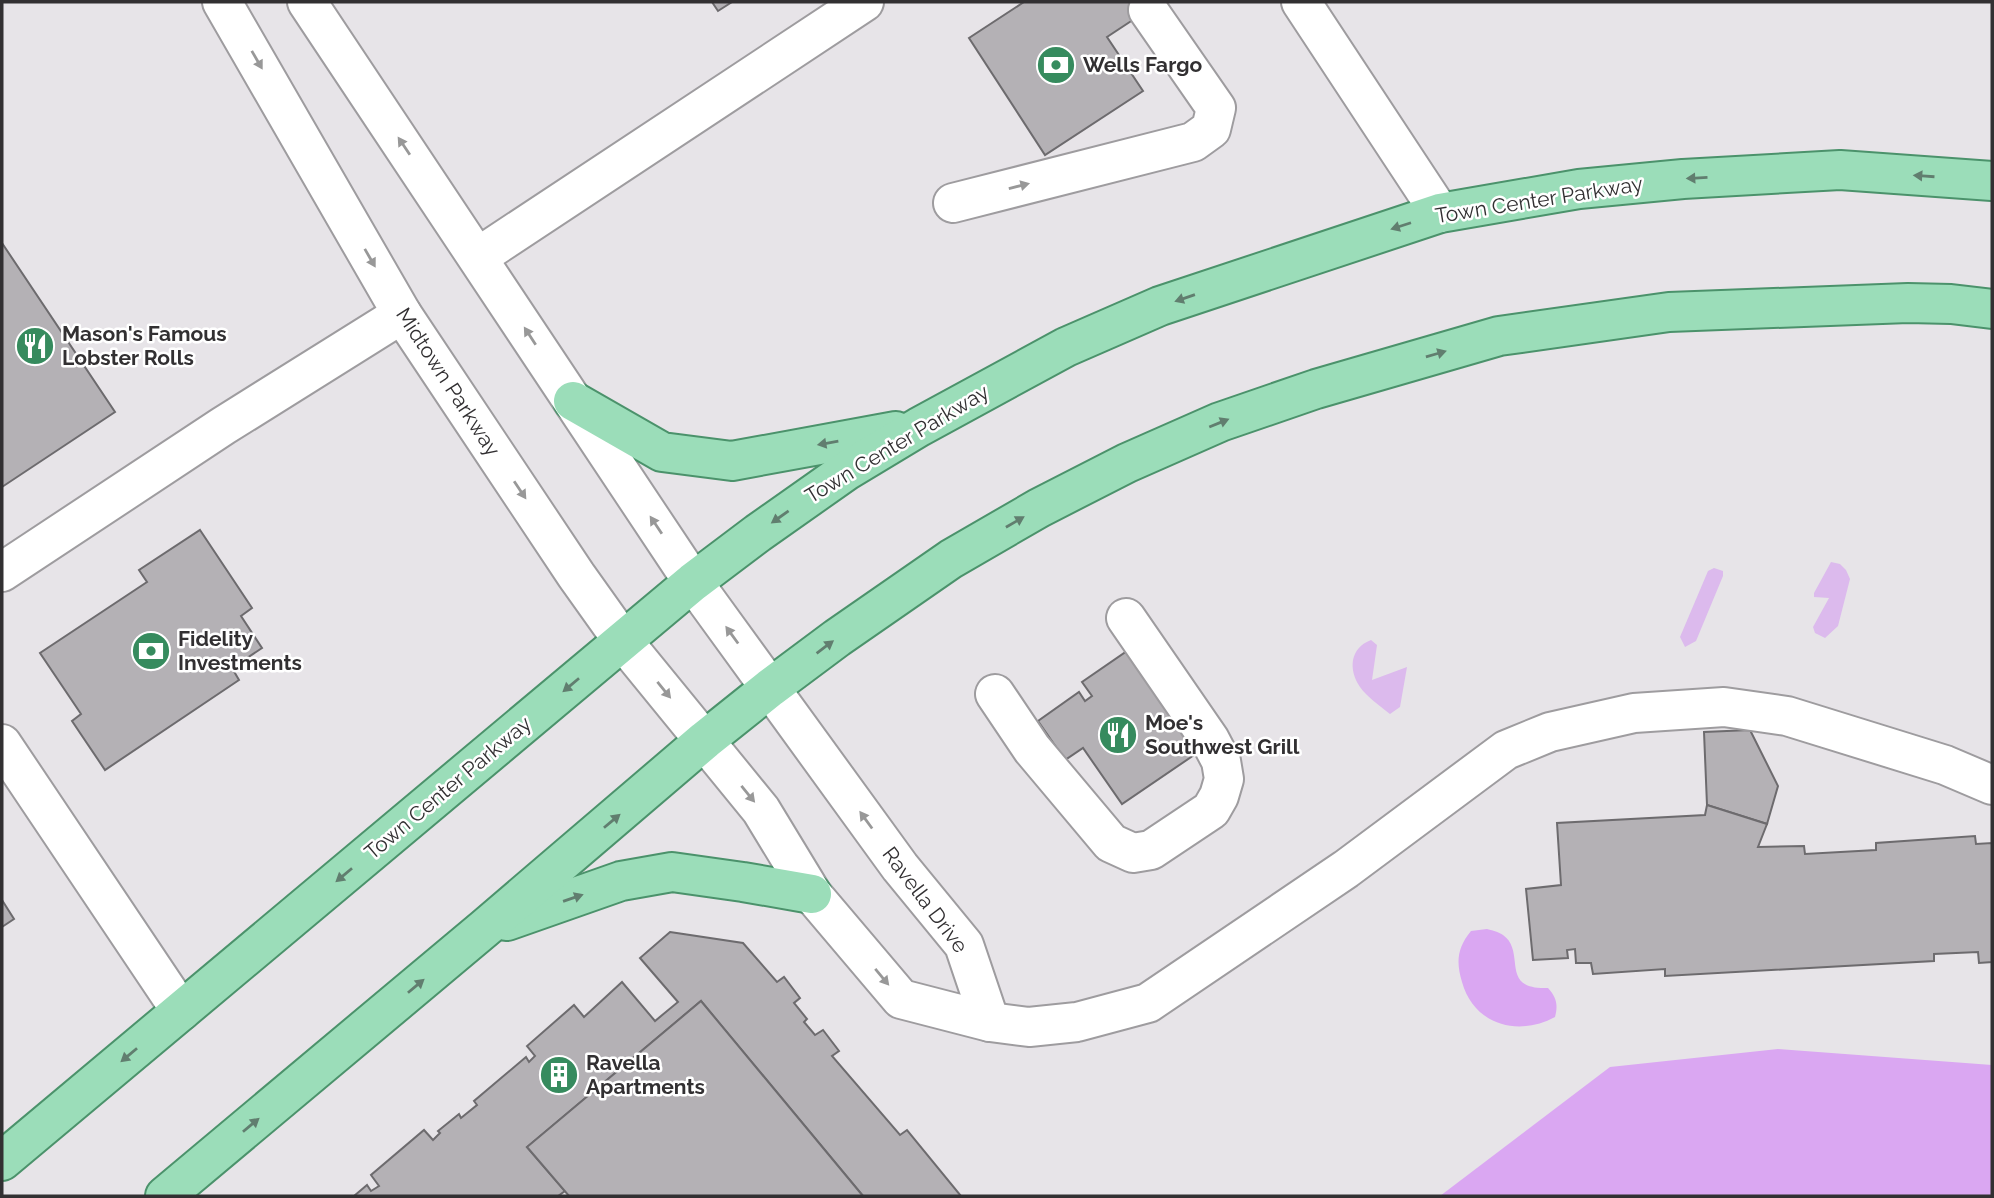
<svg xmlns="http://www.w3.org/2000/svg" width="1994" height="1198" font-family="Raleway,sans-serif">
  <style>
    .green { fill: #dcbaed }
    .water { fill: #daa7f2 }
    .building { fill: #b4b1b5; stroke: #6d6b6e; stroke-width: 2 }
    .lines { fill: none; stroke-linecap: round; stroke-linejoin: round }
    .minor-casing { stroke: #9e9c9f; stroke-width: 42 }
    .major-casing { stroke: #4b926b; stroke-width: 42 }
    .minor { stroke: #fff; stroke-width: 38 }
    .major { stroke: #9bddb9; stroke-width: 38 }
    .oneway { fill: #989898 }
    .oneway2 { fill: #617e6f }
    .labels { text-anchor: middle; stroke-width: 5; stroke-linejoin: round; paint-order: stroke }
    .poi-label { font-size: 21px; font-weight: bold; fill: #323032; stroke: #fff; text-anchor: start }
    .street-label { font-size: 21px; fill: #323032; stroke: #fff }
  </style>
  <rect width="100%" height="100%" fill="#e7e4e8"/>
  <g class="green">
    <polygon points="1831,562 1840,564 1846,570 1850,579 1838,626 1825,638 1815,633 1813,627 1829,598 1814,597 1814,593"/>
    <polygon points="1714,568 1723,571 1723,576 1696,641 1685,647 1680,637 1708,571"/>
    <path d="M 1371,640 L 1377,645 L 1372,680 L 1407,667 L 1400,707 L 1390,714 C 1380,706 1367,697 1360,687 C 1348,669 1350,648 1371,640 Z"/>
  </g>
  <g class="water">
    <path d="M 1487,929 C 1491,930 1499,932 1503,935 C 1527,952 1498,990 1548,988 C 1557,998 1558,1005 1555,1017 C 1518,1037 1474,1025 1462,982 C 1456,962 1457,948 1471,931 Z"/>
    <polygon points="1778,1049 1992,1065 1992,1196 1440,1196 1610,1067"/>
  </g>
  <g class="building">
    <polygon points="712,2 732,2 718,11"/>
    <polygon points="1024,2 1160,2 1107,37 1143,91 1045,155 969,38"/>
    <polygon points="2,243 115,412 2,487"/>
    <polygon points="200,530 252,608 241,616 262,648 232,668 239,680 105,770 72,721 81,714 40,653 147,582 139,570"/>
    <polygon points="1130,649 1200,751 1122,804 1083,748 1065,760 1038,721 1079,692 1085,701 1092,696 1082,682"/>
    <polygon points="1750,730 1778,786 1767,824 1707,805 1704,732"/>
    <polygon points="1707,805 1767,824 1758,847 1804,846 1805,854 1876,850 1876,843 1975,836 1976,844 1992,843 1992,962 1979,963 1978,952 1934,954 1934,961 1665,976 1665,969 1593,974 1591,963 1576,963 1575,949 1567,950 1568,958 1533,960 1526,889 1561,885 1557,823 1705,815"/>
    <polygon points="2,900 14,919 2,927"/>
    <polygon points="670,932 743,943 777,982 784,977 800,998 794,1003 807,1019 804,1022 815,1035 823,1030 839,1051 832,1056 900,1135 907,1130 961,1196 863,1196 701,1001 527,1147 565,1191 558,1196 354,1196 367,1185 371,1191 379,1186 371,1175 424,1130 433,1140 440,1133 438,1131 459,1114 461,1118 477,1105 474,1101 526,1057 529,1062 535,1056 527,1046 574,1005 584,1017 622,982 655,1021 678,1002 640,958"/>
    <polygon points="701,1001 863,1196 569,1196 527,1147"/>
  </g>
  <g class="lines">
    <g class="minor-casing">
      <g id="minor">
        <polyline points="222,2 402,314 576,575 623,641 761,810 812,894 901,999 990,1022 1029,1027 1077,1022 1148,1003 1346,869 1506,750 1550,732 1634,713 1724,707 1787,716 1945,765 1992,785"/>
        <polyline points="307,2 693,582 900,867 964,945 990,1022"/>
        <polyline points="1301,2 1440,213"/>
        <polyline points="953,203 1193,142 1211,129 1216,108 1148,10"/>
        <polyline points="478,257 864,2"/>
        <polyline points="2,572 223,426 402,314"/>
        <polyline points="995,694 1032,749 1111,843 1133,853 1151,850 1211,810 1219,796 1224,779 1221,761 1210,740 1126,618"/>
        <polyline points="2,744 181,1011"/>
      </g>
    </g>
    <g class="major-casing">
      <g id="major">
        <polyline points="573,401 662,452 732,461 896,431"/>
        <polyline points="507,921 621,881 672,872 743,882 812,894"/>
        <polyline points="2,1161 693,582 758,533 846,471 919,427 1066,347 1160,306 1440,213 1579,189 1683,179 1840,170 1992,181"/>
        <polyline points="165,1196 485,928 705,740 770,688 837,638 951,559 1039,508 1127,463 1220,422 1316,389 1499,336 1669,312 1908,303 1951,304 1992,309"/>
      </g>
    </g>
    <use href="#minor" class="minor"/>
    <use href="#major" class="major"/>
  </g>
  <defs><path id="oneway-solid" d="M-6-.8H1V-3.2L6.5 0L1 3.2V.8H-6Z" transform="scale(1.75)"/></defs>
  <g class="oneway">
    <use href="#oneway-solid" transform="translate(257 60) rotate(60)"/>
    <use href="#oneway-solid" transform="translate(404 146) rotate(-124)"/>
    <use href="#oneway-solid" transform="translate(1019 186) rotate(-14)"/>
    <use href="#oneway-solid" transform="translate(370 258) rotate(60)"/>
    <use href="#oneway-solid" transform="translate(530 336) rotate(-123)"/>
    <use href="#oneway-solid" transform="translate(520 490) rotate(56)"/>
    <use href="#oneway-solid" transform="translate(656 525) rotate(-124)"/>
    <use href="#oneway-solid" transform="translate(732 635) rotate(-126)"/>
    <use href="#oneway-solid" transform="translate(664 690) rotate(51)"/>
    <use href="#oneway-solid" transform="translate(748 794) rotate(51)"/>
    <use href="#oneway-solid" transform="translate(866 820) rotate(-126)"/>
    <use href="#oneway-solid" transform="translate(882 977) rotate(50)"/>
  </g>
  <g class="oneway2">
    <use href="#oneway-solid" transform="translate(1924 176) rotate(-176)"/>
    <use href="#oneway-solid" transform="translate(1697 178) rotate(177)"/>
    <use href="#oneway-solid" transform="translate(1401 226) rotate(162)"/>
    <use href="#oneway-solid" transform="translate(1185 298) rotate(161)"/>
    <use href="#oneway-solid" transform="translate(1436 354) rotate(-16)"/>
    <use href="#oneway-solid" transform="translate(1219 423) rotate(-22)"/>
    <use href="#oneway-solid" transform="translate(828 443) rotate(170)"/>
    <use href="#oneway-solid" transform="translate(780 517) rotate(145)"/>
    <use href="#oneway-solid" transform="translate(1015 522) rotate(-30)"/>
    <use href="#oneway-solid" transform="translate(825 647) rotate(-37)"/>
    <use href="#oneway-solid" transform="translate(571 685) rotate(140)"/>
    <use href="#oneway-solid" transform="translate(612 821) rotate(-40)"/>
    <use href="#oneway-solid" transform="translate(344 875) rotate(140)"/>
    <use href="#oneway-solid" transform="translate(573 898) rotate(-19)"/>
    <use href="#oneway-solid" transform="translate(416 986) rotate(-40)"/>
    <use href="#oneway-solid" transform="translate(129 1055) rotate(140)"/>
    <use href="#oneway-solid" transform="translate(251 1125) rotate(-40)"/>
  </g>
  <defs>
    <g id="bank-disc" transform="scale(2.0125)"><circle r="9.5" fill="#368b5e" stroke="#fff"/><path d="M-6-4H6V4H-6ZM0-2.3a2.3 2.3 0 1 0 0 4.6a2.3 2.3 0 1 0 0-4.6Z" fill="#fff"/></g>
    <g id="restaurant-disc" transform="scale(2.0125)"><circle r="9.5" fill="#368b5e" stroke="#fff"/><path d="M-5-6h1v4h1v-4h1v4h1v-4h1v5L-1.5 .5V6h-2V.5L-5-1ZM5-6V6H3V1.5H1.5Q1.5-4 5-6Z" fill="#fff"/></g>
    <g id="building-disc" transform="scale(2.0125)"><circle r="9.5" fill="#368b5e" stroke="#fff"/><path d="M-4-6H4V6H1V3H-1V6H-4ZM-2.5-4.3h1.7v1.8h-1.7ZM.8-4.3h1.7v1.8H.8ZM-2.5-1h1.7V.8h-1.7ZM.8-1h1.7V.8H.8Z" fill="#fff"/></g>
  </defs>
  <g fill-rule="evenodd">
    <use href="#bank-disc" x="1056" y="65"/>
    <use href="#restaurant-disc" x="35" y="346"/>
    <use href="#bank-disc" x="151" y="651"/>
    <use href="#restaurant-disc" x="1118" y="735"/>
    <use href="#building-disc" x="559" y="1075"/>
  </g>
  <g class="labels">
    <g class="poi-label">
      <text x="1083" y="72">Wells Fargo</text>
      <text x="62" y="341">Mason's Famous<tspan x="62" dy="24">Lobster Rolls</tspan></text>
      <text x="178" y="646">Fidelity<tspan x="178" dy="24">Investments</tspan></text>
      <text x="1145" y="730">Moe's<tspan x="1145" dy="24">Southwest Grill</tspan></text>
      <text x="586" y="1070">Ravella<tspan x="586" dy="24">Apartments</tspan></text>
    </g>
    <g class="street-label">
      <text transform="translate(1539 200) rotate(-9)" y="7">Town Center Parkway</text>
      <text transform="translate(448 382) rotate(57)" y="7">Midtown Parkway</text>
      <text transform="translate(897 444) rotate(-31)" y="7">Town Center Parkway</text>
      <text transform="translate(448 788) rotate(-40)" y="7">Town Center Parkway</text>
      <text transform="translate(925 900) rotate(53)" y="7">Ravella Drive</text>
    </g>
  </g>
  <rect width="1994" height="1198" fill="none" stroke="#323032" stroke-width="7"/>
</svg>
